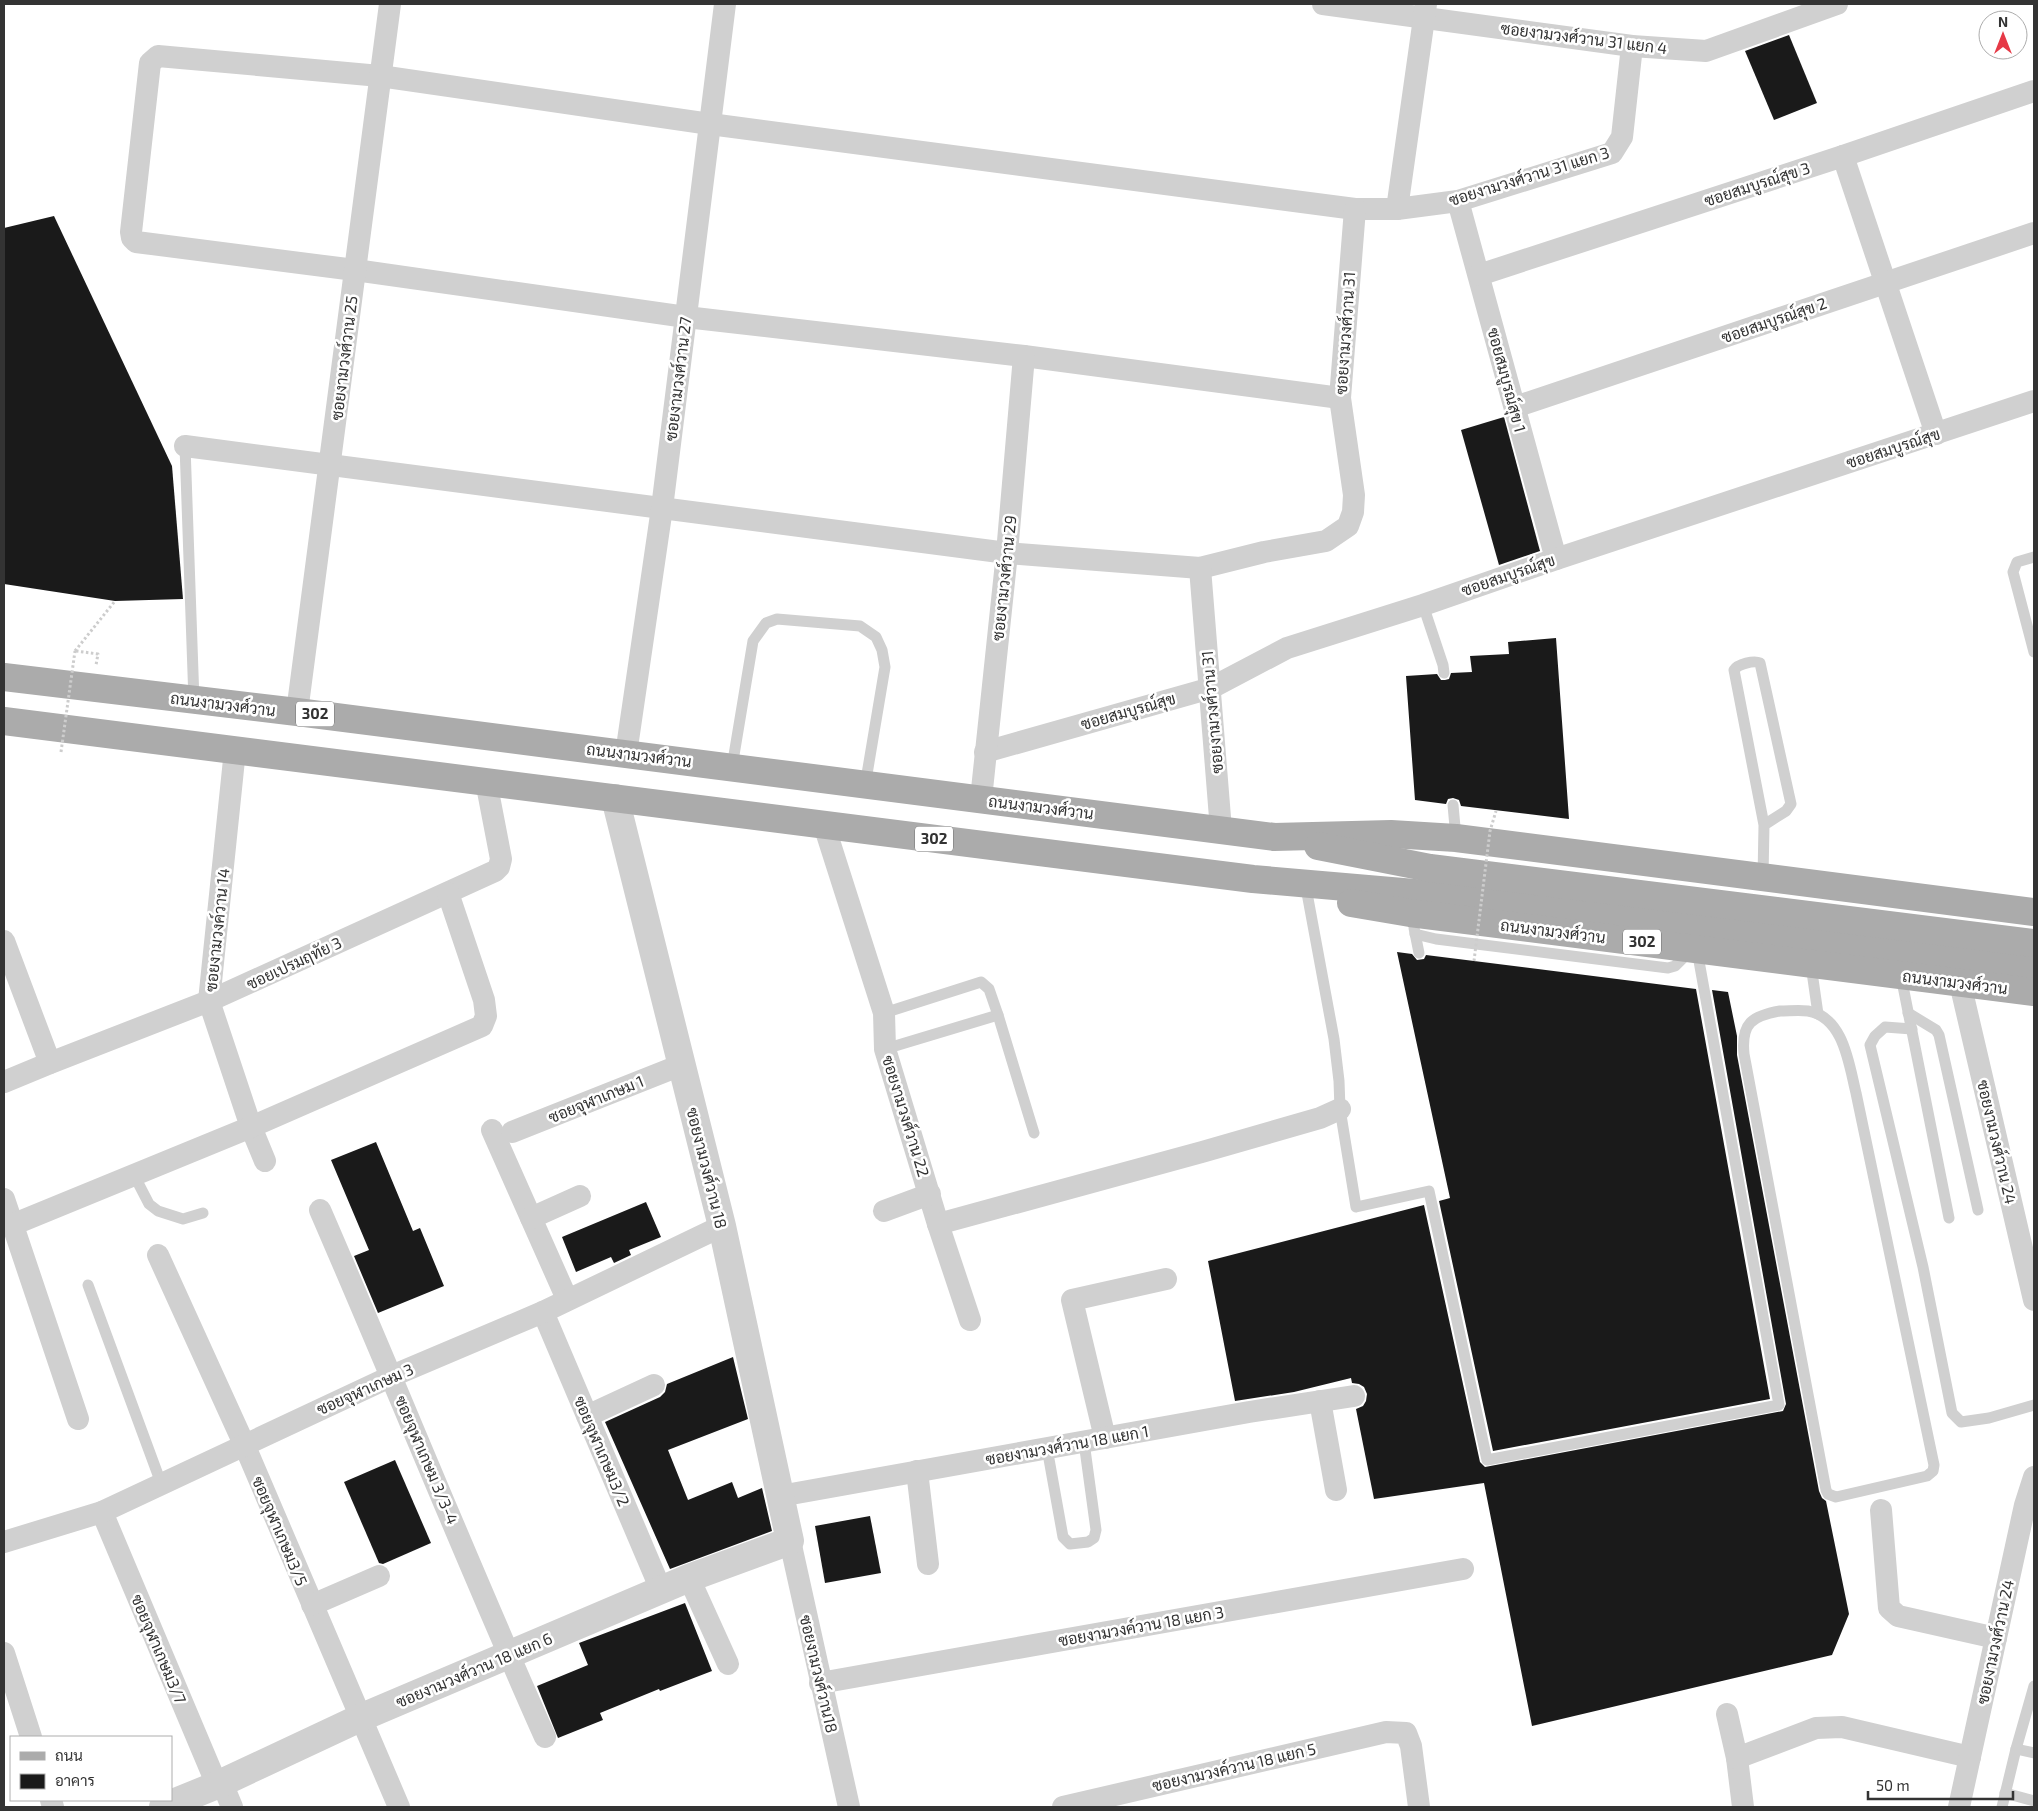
<svg xmlns="http://www.w3.org/2000/svg" width="2038" height="1811" font-family="'Exo 2',Sarabun,sans-serif">
  <style>
    .building { fill: #1a1a1a }
    .lines { fill: none; stroke-linecap: round; stroke-linejoin: round }
    .path { stroke: #cdcdcd; stroke-width: 3; stroke-dasharray: 2.5 2.5; stroke-linecap: butt }
    .service { stroke: #d0d0d0; stroke-width: 11 }
    .minor { stroke: #d0d0d0; stroke-width: 22 }
    .tertiary { stroke: #d0d0d0; stroke-width: 28 }
    .primary { stroke: #ababab; stroke-width: 28 }
    .path-bridge { stroke: #cdcdcd; stroke-width: 3; stroke-dasharray: 2.5 2.5; stroke-linecap: butt }
    .labels { text-anchor: middle; stroke-width: 5; stroke-linejoin: round; paint-order: stroke }
    .shield { fill: #fff; stroke: #707070; stroke-width: 1 }
    .shield-label { font-size: 15px; font-weight: bold; fill: #333 }
    .street-label { font-size: 16px; fill: #333; stroke: #fff }
  </style>
  <rect width="100%" height="100%" fill="#fff"/>
  <g class="building">
    <polygon points="1789,35 1817,103 1774,120 1745,51"/>
    <polygon points="54,216 172,466 183,599 115,601 4,584 4,228"/>
    <polygon points="1504,417 1540,551 1499,565 1461,430"/>
    <polygon points="1556,638 1569,819 1461,806 1459,800 1453,798 1448,799 1446,804 1415,800 1406,676 1437,674 1441,680 1445,680 1449,679 1451,673 1472,672 1470,656 1509,654 1508,642"/>
    <polygon points="1397,952 1412,954 1417,960 1424,959 1426,955 1696,989 1770,1399 1493,1451 1439,1201 1450,1198"/>
    <polygon points="1712,990 1728,992 1737,1036 1737,1055 1819,1491 1822,1498 1826,1501 1849,1614 1832,1655 1532,1726 1484,1483 1374,1499 1356,1409 1363,1406 1366,1401 1367,1394 1364,1387 1359,1384 1352,1383 1351,1378 1294,1392 1235,1401 1208,1261 1424,1205 1480,1462 1485,1467 1783,1411 1786,1404"/>
    <polygon points="376,1142 413,1231 420,1228 444,1286 378,1313 354,1256 369,1250 331,1160"/>
    <polygon points="646,1202 661,1237 629,1250 631,1255 614,1263 611,1257 576,1272 562,1237"/>
    <polygon points="733,1357 748,1419 668,1450 688,1500 732,1482 738,1498 762,1488 772,1531 670,1569 605,1422 660,1397 665,1392 667,1384"/>
    <polygon points="395,1460 431,1543 383,1564 379,1563 344,1482"/>
    <polygon points="870,1516 881,1573 825,1583 815,1526"/>
    <polygon points="685,1603 712,1671 660,1691 659,1689 600,1713 603,1720 558,1738 537,1686 588,1665 579,1643"/>
  </g>
  <g class="lines">
    <g class="path">
      <polyline points="75,651 115,601"/>
      <polyline points="76,651 98,654 96,665"/>
    </g>
    <g class="service">
      <polyline points="185,446 194,701"/>
      <polyline points="2034,557 2017,562 2013,572 2034,652"/>
      <polyline points="1423,605 1443,665 1444,673"/>
      <polyline points="732,767 753,641 766,623 777,619 860,626 876,637 882,650 885,667 865,786"/>
      <polyline points="1453,805 1456,838"/>
      <path d="M 1763,877 L 1764,825 L 1734,670 C 1738,664 1754,660 1760,663 L 1791,804 L 1786,811 L 1764,825"/>
      <polyline points="1307,893 1334,1039 1339,1081 1340,1109 1356,1207 1429,1191 1487,1460 1779,1405 1697,950"/>
      <polyline points="1414,928 1419,953"/>
      <polyline points="1415,934 1436,939 1668,968 1675,966 1690,951"/>
      <polyline points="1811,965 1818,1014"/>
      <polyline points="1901,976 1949,1218"/>
      <path d="M 1780,1011 C 1789,1011 1799,1010 1808,1011 C 1844,1017 1849,1065 1856,1093 L 1934,1465 L 1933,1471 L 1927,1476 L 1836,1497 L 1828,1494 L 1826,1490 L 1744,1054 C 1741,1023 1752,1016 1780,1011 Z"/>
      <polyline points="884,1013 981,982 989,989 998,1015 885,1049"/>
      <polyline points="1908,1013 1936,1030 1939,1035 1978,1210"/>
      <polyline points="998,1015 1034,1133"/>
      <polyline points="1912,1029 1885,1027 1875,1036 1870,1045 1923,1267 1952,1413 1961,1422 1989,1418 2034,1405"/>
      <polyline points="134,1175 149,1204 158,1211 183,1219 203,1213"/>
      <polyline points="88,1285 161,1483"/>
      <polyline points="1047,1448 1063,1537 1070,1544 1088,1542 1094,1538 1096,1530 1084,1442"/>
      <polyline points="2016,1749 2034,1753"/>
      <polyline points="2005,1793 2034,1801"/>
      <polyline points="2002,1807 2016,1749 2034,1686"/>
    </g>
    <g class="minor">
      <polyline points="1323,4 1632,46 1706,51 1837,4"/>
      <polyline points="1843,156 1936,434"/>
      <polyline points="1458,201 1556,559"/>
      <polyline points="1397,209 1426,4"/>
      <polyline points="1479,275 1843,156 2034,91"/>
      <polyline points="1340,398 1024,356 686,317 355,270 136,242 132,238 131,232 150,63 158,56 380,76 710,124 1355,209 1397,209 1458,201 1612,153 1622,137 1632,46"/>
      <polyline points="1515,407 2034,233"/>
      <polyline points="185,446 1007,553 1200,568 1264,552 1326,541 1348,526 1353,512 1354,495 1340,398 1355,209"/>
      <polyline points="1200,568 1221,830"/>
      <polyline points="297,712 390,4"/>
      <polyline points="235,750 209,1001 251,1127 265,1161"/>
      <polyline points="985,752 1211,688 1287,648 1423,605 1556,559 2034,401"/>
      <polyline points="626,754 662,508 725,4"/>
      <polyline points="981,799 1007,553 1024,356"/>
      <polyline points="824,825 884,1013 885,1049 938,1224 970,1320"/>
      <polyline points="4,941 50,1063"/>
      <polyline points="1960,983 2034,1300"/>
      <polyline points="4,1082 50,1063 209,1001 495,871 499,867 501,859 486,781"/>
      <polyline points="492,1130 567,1299"/>
      <polyline points="512,1132 681,1065"/>
      <polyline points="4,1199 78,1419"/>
      <path d="M 320,1210 C 396,1385 467,1562 545,1737"/>
      <polyline points="884,1211 930,1194"/>
      <polyline points="531,1218 580,1196"/>
      <polyline points="938,1224 1202,1152 1320,1118 1340,1109"/>
      <polyline points="12,1225 251,1127 482,1026 486,1016 484,1000 448,893"/>
      <polyline points="158,1255 244,1444 399,1807"/>
      <polyline points="543,1312 661,1590"/>
      <polyline points="1320,1401 1336,1490"/>
      <polyline points="587,1416 654,1385"/>
      <polyline points="1105,1438 1072,1300 1166,1279"/>
      <polyline points="917,1471 928,1564"/>
      <polyline points="780,1496 1249,1412 1354,1396"/>
      <polyline points="1881,1510 1889,1608 1898,1616 1996,1638"/>
      <polyline points="102,1512 217,1785"/>
      <polyline points="790,1541 849,1807"/>
      <polyline points="4,1542 102,1512 392,1376 543,1312 722,1226"/>
      <polyline points="689,1578 728,1664"/>
      <polyline points="312,1605 379,1576"/>
      <polyline points="4,1653 31,1737"/>
      <polyline points="820,1683 1463,1569"/>
      <polyline points="1727,1714 1737,1758 1743,1807"/>
      <polyline points="1737,1758 1816,1728 1842,1727 1970,1757"/>
      <polyline points="222,1783 232,1807"/>
      <polyline points="51,1800 53,1807"/>
      <polyline points="1063,1807 1386,1732 1406,1733 1411,1746 1419,1807"/>
      <polyline points="1959,1807 2025,1505 2034,1477"/>
    </g>
    <polyline class="tertiary" points="163,1807 217,1785 360,1718 689,1578 790,1541 722,1226 615,798"/>
    <g class="primary">
      <polyline points="4,677 297,712 1274,837 1391,834 1456,838 2034,912"/>
      <polyline points="4,721 1253,879 1426,894 2034,970"/>
      <polyline points="1318,846 1430,868 2034,943"/>
      <polyline points="1351,903 1410,913 2034,992"/>
    </g>
    <g class="path-bridge">
      <polyline points="61,752 75,651"/>
      <polyline points="1474,961 1490,831 1496,811"/>
    </g>
  </g>
  <g class="labels">
    <g class="shield">
      <rect x="296" y="701.5" width="38" height="25" rx="4"/>
      <rect x="915" y="826.5" width="38" height="25" rx="4"/>
      <rect x="1623" y="929.5" width="38" height="25" rx="4"/>
    </g>
    <g class="shield-label">
      <text x="315" y="719">302</text>
      <text x="934" y="844">302</text>
      <text x="1642" y="947">302</text>
    </g>
    <g class="street-label">
      <text transform="translate(1584 38) rotate(7)" y="6">ซอยงามวงศ์วาน 31 แยก 4</text>
      <text transform="translate(1529 176) rotate(-17)" y="6">ซอยงามวงศ์วาน 31 แยก 3</text>
      <text transform="translate(1757 184) rotate(-18)" y="6">ซอยสมบูรณ์สุข 3</text>
      <text transform="translate(1774 320) rotate(-19)" y="6">ซอยสมบูรณ์สุข 2</text>
      <text transform="translate(1345 333) rotate(-86)" y="6">ซอยงามวงศ์วาน 31</text>
      <text transform="translate(344 358) rotate(-83)" y="6">ซอยงามวงศ์วาน 25</text>
      <text transform="translate(678 379) rotate(-83)" y="6">ซอยงามวงศ์วาน 27</text>
      <text transform="translate(1507 380) rotate(75)" y="6">ซอยสมบูรณ์สุข 1</text>
      <text transform="translate(1893 448) rotate(-18)" y="6">ซอยสมบูรณ์สุข</text>
      <text transform="translate(1508 575) rotate(-19)" y="6">ซอยสมบูรณ์สุข</text>
      <text transform="translate(1004 578) rotate(-84)" y="6">ซอยงามวงศ์วาน 29</text>
      <text transform="translate(223 704) rotate(7)" y="6">ถนนงามวงศ์วาน</text>
      <text transform="translate(1128 711) rotate(-16)" y="6">ซอยสมบูรณ์สุข</text>
      <text transform="translate(1212 712) rotate(-95)" y="6">ซอยงามวงศ์วาน 31</text>
      <text transform="translate(639 755) rotate(7)" y="6">ถนนงามวงศ์วาน</text>
      <text transform="translate(1041 807) rotate(7)" y="6">ถนนงามวงศ์วาน</text>
      <text transform="translate(217 930) rotate(-84)" y="6">ซอยงามวงค์วาน 14</text>
      <text transform="translate(1553 931) rotate(7)" y="6">ถนนงามวงศ์วาน</text>
      <text transform="translate(294 963) rotate(-25)" y="6">ซอยเปรมฤทัย 3</text>
      <text transform="translate(1955 982) rotate(7)" y="6">ถนนงามวงศ์วาน</text>
      <text transform="translate(596 1099) rotate(-22)" y="6">ซอยจุฬาเกษม 1</text>
      <text transform="translate(906 1116) rotate(73)" y="6">ซอยงามวงศ์วาน 22</text>
      <text transform="translate(1997 1142) rotate(77)" y="6">ซอยงามวงศ์วาน 24</text>
      <text transform="translate(707 1168) rotate(76)" y="6">ซอยงามวงศ์วาน 18</text>
      <text transform="translate(365 1389) rotate(-24)" y="6">ซอยจุฬาเกษม 3</text>
      <text transform="translate(1067 1445) rotate(-10)" y="6">ซอยงามวงศ์วาน 18 แยก 1</text>
      <text transform="translate(602 1451) rotate(67)" y="6">ซอยจุฬาเกษม3/2</text>
      <text transform="translate(427 1460) rotate(67)" y="6">ซอยจุฬาเกษม 3/3-4</text>
      <text transform="translate(280 1531) rotate(67)" y="6">ซอยจุฬาเกษม3/5</text>
      <text transform="translate(1141 1626) rotate(-10)" y="6">ซอยงามวงค์วาน 18 แยก 3</text>
      <text transform="translate(1995 1642) rotate(-78)" y="6">ซอยงามวงศ์วาน 24</text>
      <text transform="translate(159 1649) rotate(67)" y="6">ซอยจุฬาเกษม3/7</text>
      <text transform="translate(474 1670) rotate(-23)" y="6">ซอยงามวงศ์วาน 18 แยก 6</text>
      <text transform="translate(819 1674) rotate(77)" y="6">ซอยงามวงศ์วาน18</text>
      <text transform="translate(1234 1767) rotate(-13)" y="6">ซอยงามวงค์วาน 18 แยก 5</text>
    </g>
  </g>
  <rect width="2038" height="1811" fill="none" stroke="#333333" stroke-width="10"/>
  <rect x="10" y="1736" width="162" height="65" fill="#ffffff" stroke="#adadad"/>
  <rect x="20" y="1752" width="25" height="8" fill="#ababab" stroke="#adadad"/>
  <text x="55" y="1761" font-size="15" fill="#333333">ถนน</text>
  <rect x="20" y="1774" width="25" height="15" fill="#1a1a1a" stroke="#adadad"/>
  <text x="55" y="1786" font-size="15" fill="#333333">อาคาร</text>
  <g transform="translate(2003 35)"><circle r="24" fill="#ffffff" stroke="#adadad"/>
  <path d="M0-4L9 19L0 12L-9 19Z" fill="#e63946"/>
  <text y="-8" font-size="14" font-weight="bold" text-anchor="middle" fill="#333333">N</text>
  </g>
  <path d="M1868 1791v8h145v-8" fill="none" stroke="#333333" stroke-width="2.5"/>
  <text x="1876" y="1791" font-size="15" fill="#333333" stroke="#ffffff" stroke-width="4" paint-order="stroke">50 m</text>
</svg>
